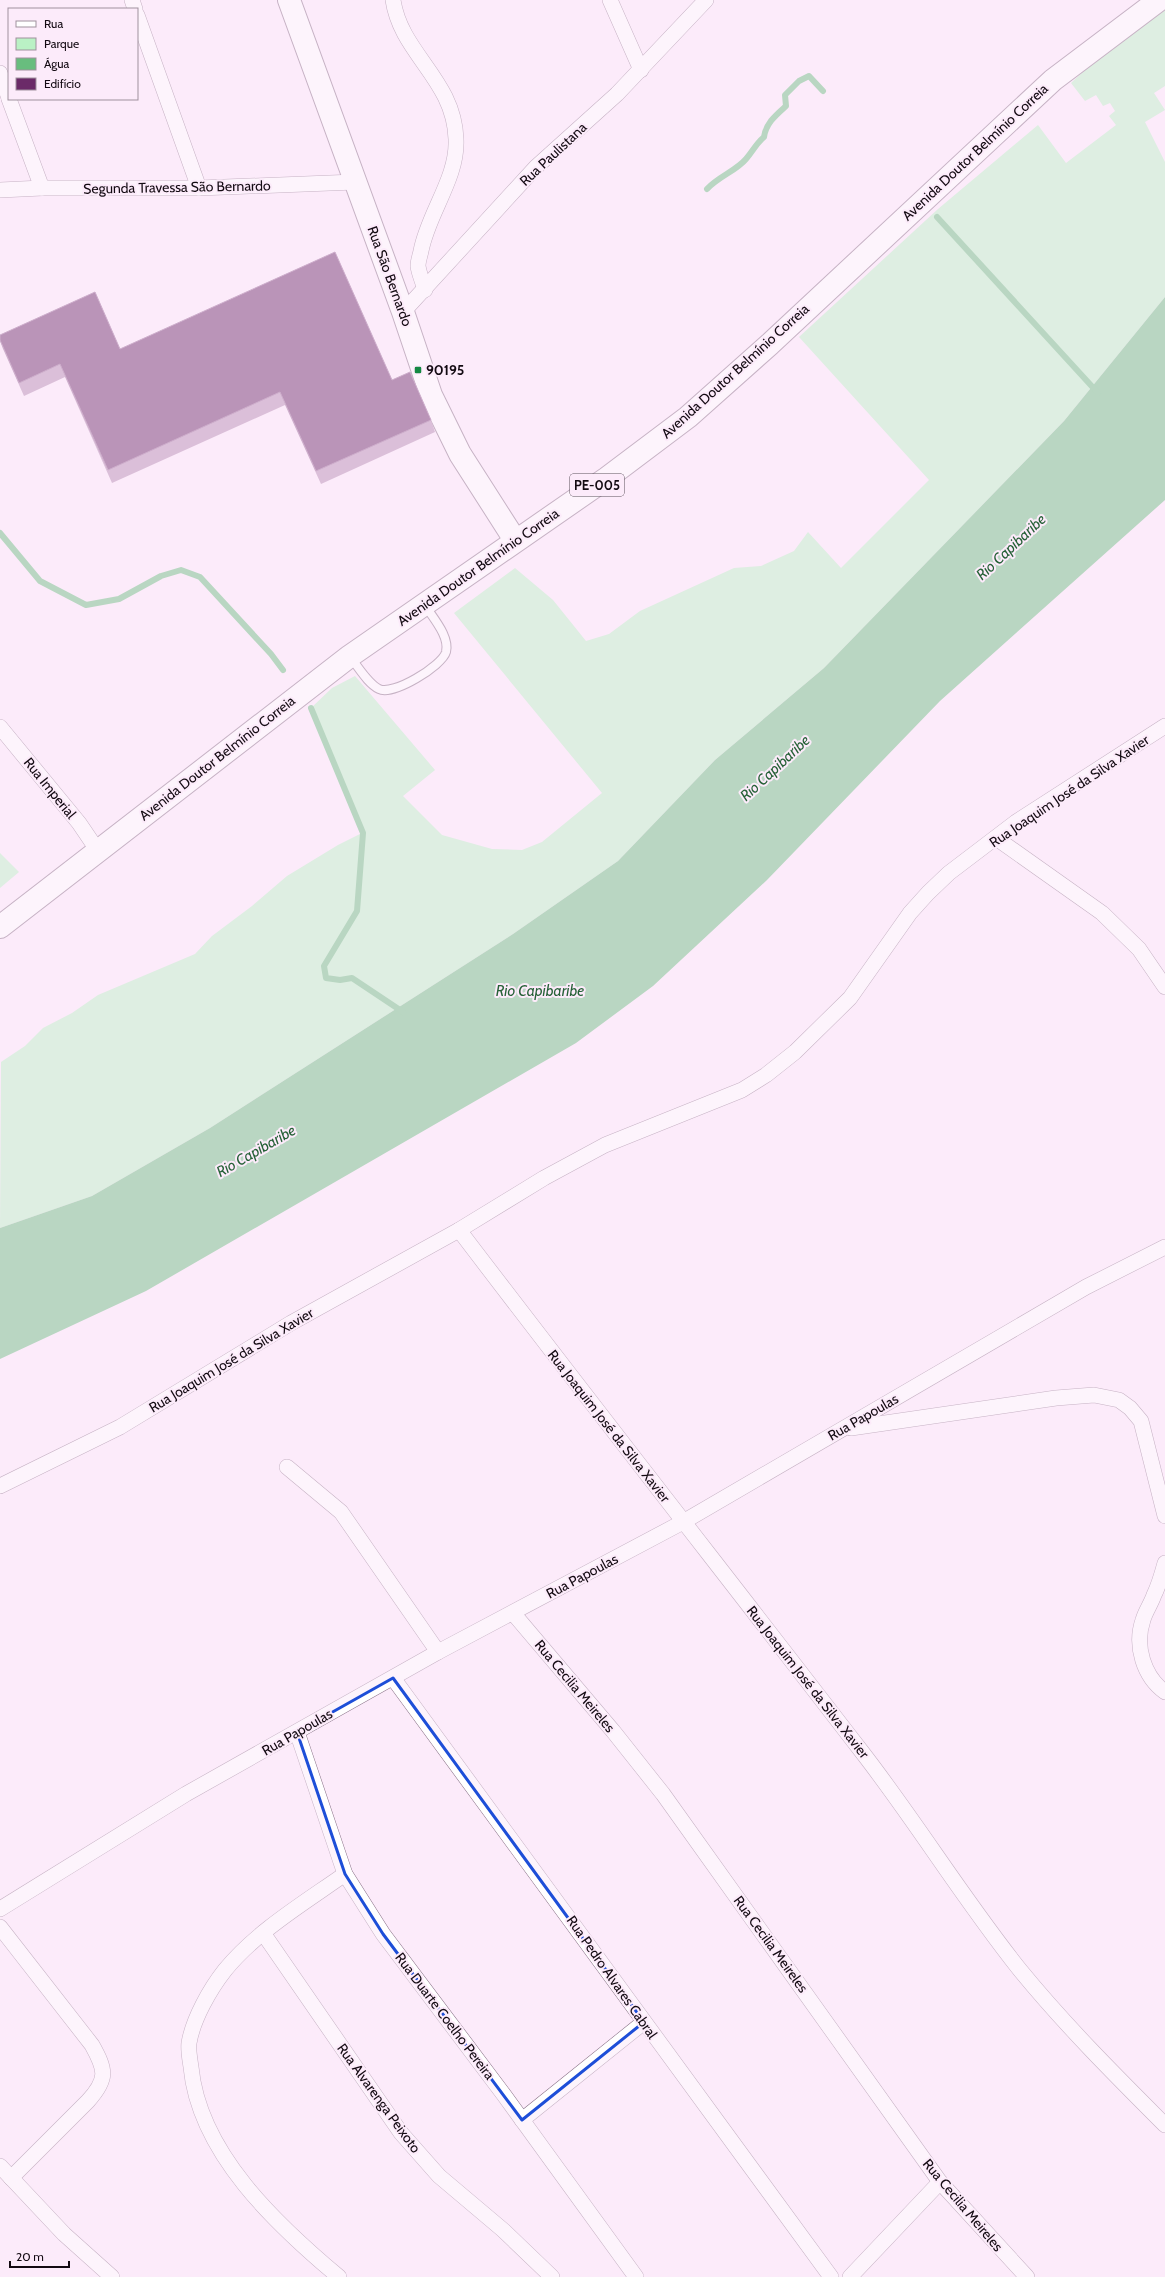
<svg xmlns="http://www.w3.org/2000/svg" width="1165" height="2277" font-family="Cabin,sans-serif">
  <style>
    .green { fill: #baf1c5 }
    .water { fill: #68bd7e }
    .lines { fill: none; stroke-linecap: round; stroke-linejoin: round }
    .stream { stroke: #68bd7e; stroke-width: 6 }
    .lane-casing { stroke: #876e85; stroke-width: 10 }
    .street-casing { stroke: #876e85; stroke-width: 16 }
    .secondary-casing { stroke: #876e85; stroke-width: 24 }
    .primary-casing { stroke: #876e85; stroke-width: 24 }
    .lane { stroke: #fff; stroke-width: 8 }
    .street { stroke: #fff; stroke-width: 15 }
    .secondary { stroke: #fff; stroke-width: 22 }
    .primary { stroke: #fff; stroke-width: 22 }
    .wall { fill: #b48ab1 }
    .building { fill: #6b2a68; stroke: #966494 }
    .marked { fill: none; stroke: #1d4ed8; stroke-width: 3; stroke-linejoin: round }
    .poi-dot { fill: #148943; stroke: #fcebfa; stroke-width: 1.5 }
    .labels { text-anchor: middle; stroke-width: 4; stroke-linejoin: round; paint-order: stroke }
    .shield { fill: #fcebfa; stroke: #594e58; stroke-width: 1 }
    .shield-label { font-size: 13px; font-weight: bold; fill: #130a12 }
    .street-label { font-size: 14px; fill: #130a12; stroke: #fcebfa }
    .poi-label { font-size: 14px; font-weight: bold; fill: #130a12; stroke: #fcebfa; text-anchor: start }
    .water-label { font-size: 15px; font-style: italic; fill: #266137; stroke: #fcebfa }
  </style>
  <rect width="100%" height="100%" fill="#fcebfa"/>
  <g class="green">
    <polygon points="1165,4 1165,86 1154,93 1165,110 1145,122 1165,162 1165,297 1064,421 824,668 715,760 618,861 513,934 210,1128 92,1196 0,1228 1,1062 25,1046 43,1028 72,1013 98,995 195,954 212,936 252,906 287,876 338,845 362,833 311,708 332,688 355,676 435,770 403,796 442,835 492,849 522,850 542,842 602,793 454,613 515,568 553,600 586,641 609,634 640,611 734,568 761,566 794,551 808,532 841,568 929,480 799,337 938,209 1038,125 1066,163 1116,125 1109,116 1115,111 1110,103 1103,106 1096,95 1085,101 1071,83 1109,47"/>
    <polygon points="0,853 19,872 0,888"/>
  </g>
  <polygon class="water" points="1165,297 1165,500 940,701 767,880 653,986 576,1043 146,1291 0,1359 0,1228 92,1196 210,1128 513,934 618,861 715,760 824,668 1064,421"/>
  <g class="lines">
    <g class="stream">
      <path d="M 707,189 C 719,176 736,171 746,159 C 753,151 755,145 764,137 C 766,123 776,115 786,106 L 785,95 L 799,81 L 809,76 L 823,91"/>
      <polyline points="937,217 1098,393"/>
      <polyline points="0,533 40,581 86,605 119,599 161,576 181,570 200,577 271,654 283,670"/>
      <polyline points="311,708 363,833 357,911 324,966 326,978 340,980 352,978 403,1012"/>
    </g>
    <g class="lane-casing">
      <path id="lane" d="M 350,657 C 358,666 367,683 379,689 C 393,696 442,666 446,652 C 450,636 432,617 425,605"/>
    </g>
    <g class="street-casing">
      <g id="street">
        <polyline points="132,0 135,9"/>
        <path d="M 393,0 C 401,54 454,79 456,139 C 458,178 428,213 421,251 C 420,256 418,261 418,266 C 419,274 423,282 425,290"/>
        <polyline points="610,0 641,70"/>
        <polyline points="137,15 199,188"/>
        <polyline points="0,73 9,98"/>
        <polyline points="9,99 42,188"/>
        <polyline points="0,190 42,188 199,188 355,182"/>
        <polyline points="403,312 536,167 617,94 706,0"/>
        <polyline points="0,727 79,823 98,851"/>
        <polyline points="996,838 1102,913 1139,949 1165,987"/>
        <path d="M 459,1230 C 592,1405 728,1578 862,1752 C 917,1823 964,1900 1020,1970 C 1065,2025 1115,2075 1165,2125"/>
        <polyline points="851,1428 1056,1398 1094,1395 1119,1400 1130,1408 1141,1421 1165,1516"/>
        <polyline points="287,1467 341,1512 438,1652"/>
        <polyline points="0,1486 120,1427 291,1323 459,1230 544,1178 605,1145 742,1090 766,1075 795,1052 850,998 910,913 928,893 949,873 1016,822 1165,726"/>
        <path d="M 1165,1563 C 1162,1574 1159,1585 1154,1595 C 1151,1604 1145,1612 1143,1620 C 1134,1646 1144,1677 1165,1692"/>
        <polyline points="513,1613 613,1731 663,1794 940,2182 1027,2277"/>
        <polyline points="393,1678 831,2277"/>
        <polyline points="297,1732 345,1874 383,1934 504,2095 636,2277"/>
        <polyline points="0,1909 186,1794 438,1652 683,1522 1086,1287 1165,1247"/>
        <path d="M 0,1927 L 92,2045 C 106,2070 108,2079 88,2101 L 11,2178"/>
        <polyline points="263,1933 401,2133 439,2176 503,2230 552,2277"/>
        <polyline points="522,2120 644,2022"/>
        <polyline points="0,2166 64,2234 112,2277"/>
        <path d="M 339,2277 C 277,2225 199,2153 191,2067 C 190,2060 188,2050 189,2043 C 193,2019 210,1989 225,1970 C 257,1931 304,1903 345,1874"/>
        <polyline points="850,2277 940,2182"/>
      </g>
    </g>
    <g class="secondary-casing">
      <polyline id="secondary" points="289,0 403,312 431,395 460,454 515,540"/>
    </g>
    <g class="primary-casing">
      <polyline id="primary" points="0,927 350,656 607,478 688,417 770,344 1053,80 1159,0"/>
    </g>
    <use href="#lane" class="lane"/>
    <use href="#street" class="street"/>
    <use href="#secondary" class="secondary"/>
    <use href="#primary" class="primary"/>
  </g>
  <polygon class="wall" points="0,335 392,380 431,420 435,432 321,484 285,405 112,483 65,377 24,396 3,349 0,341"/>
  <polygon class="building" points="335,252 392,380 410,372 431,420 316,471 280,392 108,470 60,364 19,383 0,340 0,335 95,292 120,349"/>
  <path d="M0 0H1165V2277H0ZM 393,1678 L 644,2022 L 522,2120 L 383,1934 L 345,1874 L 297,1732 Z" fill="#fcebfa" fill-opacity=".55" fill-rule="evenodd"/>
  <path class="marked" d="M 393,1678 L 644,2022 L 522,2120 L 383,1934 L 345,1874 L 297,1732 Z"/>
  <rect class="poi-dot" x="414" y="366" width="8" height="8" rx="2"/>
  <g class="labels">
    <rect class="shield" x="570" y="474" width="54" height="22" rx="3"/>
    <g class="shield-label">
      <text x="597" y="490">PE-005</text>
    </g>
    <g class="street-label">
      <text transform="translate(975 152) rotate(-43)" y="5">Avenida Doutor Belmínio Correia</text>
      <text transform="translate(553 154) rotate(-43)" y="5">Rua Paulistana</text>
      <text transform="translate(177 187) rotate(-1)" y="5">Segunda Travessa São Bernardo</text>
      <text transform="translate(390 276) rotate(70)" y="5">Rua São Bernardo</text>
      <text transform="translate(735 371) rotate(-42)" y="5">Avenida Doutor Belmínio Correia</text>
      <text transform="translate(478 567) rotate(-35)" y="5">Avenida Doutor Belmínio Correia</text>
      <text transform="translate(217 758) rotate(-38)" y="5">Avenida Doutor Belmínio Correia</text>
      <text transform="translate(50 788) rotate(51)" y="5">Rua Imperial</text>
      <text transform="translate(1069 791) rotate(-34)" y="5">Rua Joaquim José da Silva Xavier</text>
      <text transform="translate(231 1360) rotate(-31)" y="5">Rua Joaquim José da Silva Xavier</text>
      <text transform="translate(863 1417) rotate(-30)" y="5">Rua Papoulas</text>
      <text transform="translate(609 1426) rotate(52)" y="5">Rua Joaquim José da Silva Xavier</text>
      <text transform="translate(582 1576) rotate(-28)" y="5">Rua Papoulas</text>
      <text transform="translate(808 1682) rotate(52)" y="5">Rua Joaquim José da Silva Xavier</text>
      <text transform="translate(575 1686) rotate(50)" y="5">Rua Cecilia Meireles</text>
      <text transform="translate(297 1732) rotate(-30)" y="5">Rua Papoulas</text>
      <text transform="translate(771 1944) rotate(54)" y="5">Rua Cecilia Meireles</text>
      <text transform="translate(612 1977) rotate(55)" y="5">Rua Pedro Alvares Cabral</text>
      <text transform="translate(445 2016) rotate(53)" y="5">Rua Duarte Coelho Pereira</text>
      <text transform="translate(379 2098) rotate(54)" y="5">Rua Alvarenga Peixoto</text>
      <text transform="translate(963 2205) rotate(50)" y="5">Rua Cecilia Meireles</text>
    </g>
    <g class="poi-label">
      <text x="426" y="375">90195</text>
    </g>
    <g class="water-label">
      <text transform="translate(1011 547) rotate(-43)" y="5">Rio Capibaribe</text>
      <text transform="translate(775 768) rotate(-43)" y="5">Rio Capibaribe</text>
      <text x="540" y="996">Rio Capibaribe</text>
      <text transform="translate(256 1151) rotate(-30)" y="5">Rio Capibaribe</text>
    </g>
  </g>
  <rect x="8" y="8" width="130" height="92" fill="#fcebfa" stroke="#9f919d"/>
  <rect x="16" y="21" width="20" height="6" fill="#ffffff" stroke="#9f919d"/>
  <text x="44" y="28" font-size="12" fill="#130a12">Rua</text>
  <rect x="16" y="38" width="20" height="12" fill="#baf1c5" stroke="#9f919d"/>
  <text x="44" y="48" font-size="12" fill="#130a12">Parque</text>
  <rect x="16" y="58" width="20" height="12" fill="#68bd7e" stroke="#9f919d"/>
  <text x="44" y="68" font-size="12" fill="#130a12">Água</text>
  <rect x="16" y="78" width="20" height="12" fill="#6b2a68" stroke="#9f919d"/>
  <text x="44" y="88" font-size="12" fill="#130a12">Edifício</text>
  <path d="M10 2261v6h59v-6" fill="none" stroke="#130a12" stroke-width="2"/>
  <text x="16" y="2261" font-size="12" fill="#130a12" stroke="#fcebfa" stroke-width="3" paint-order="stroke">20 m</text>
</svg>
